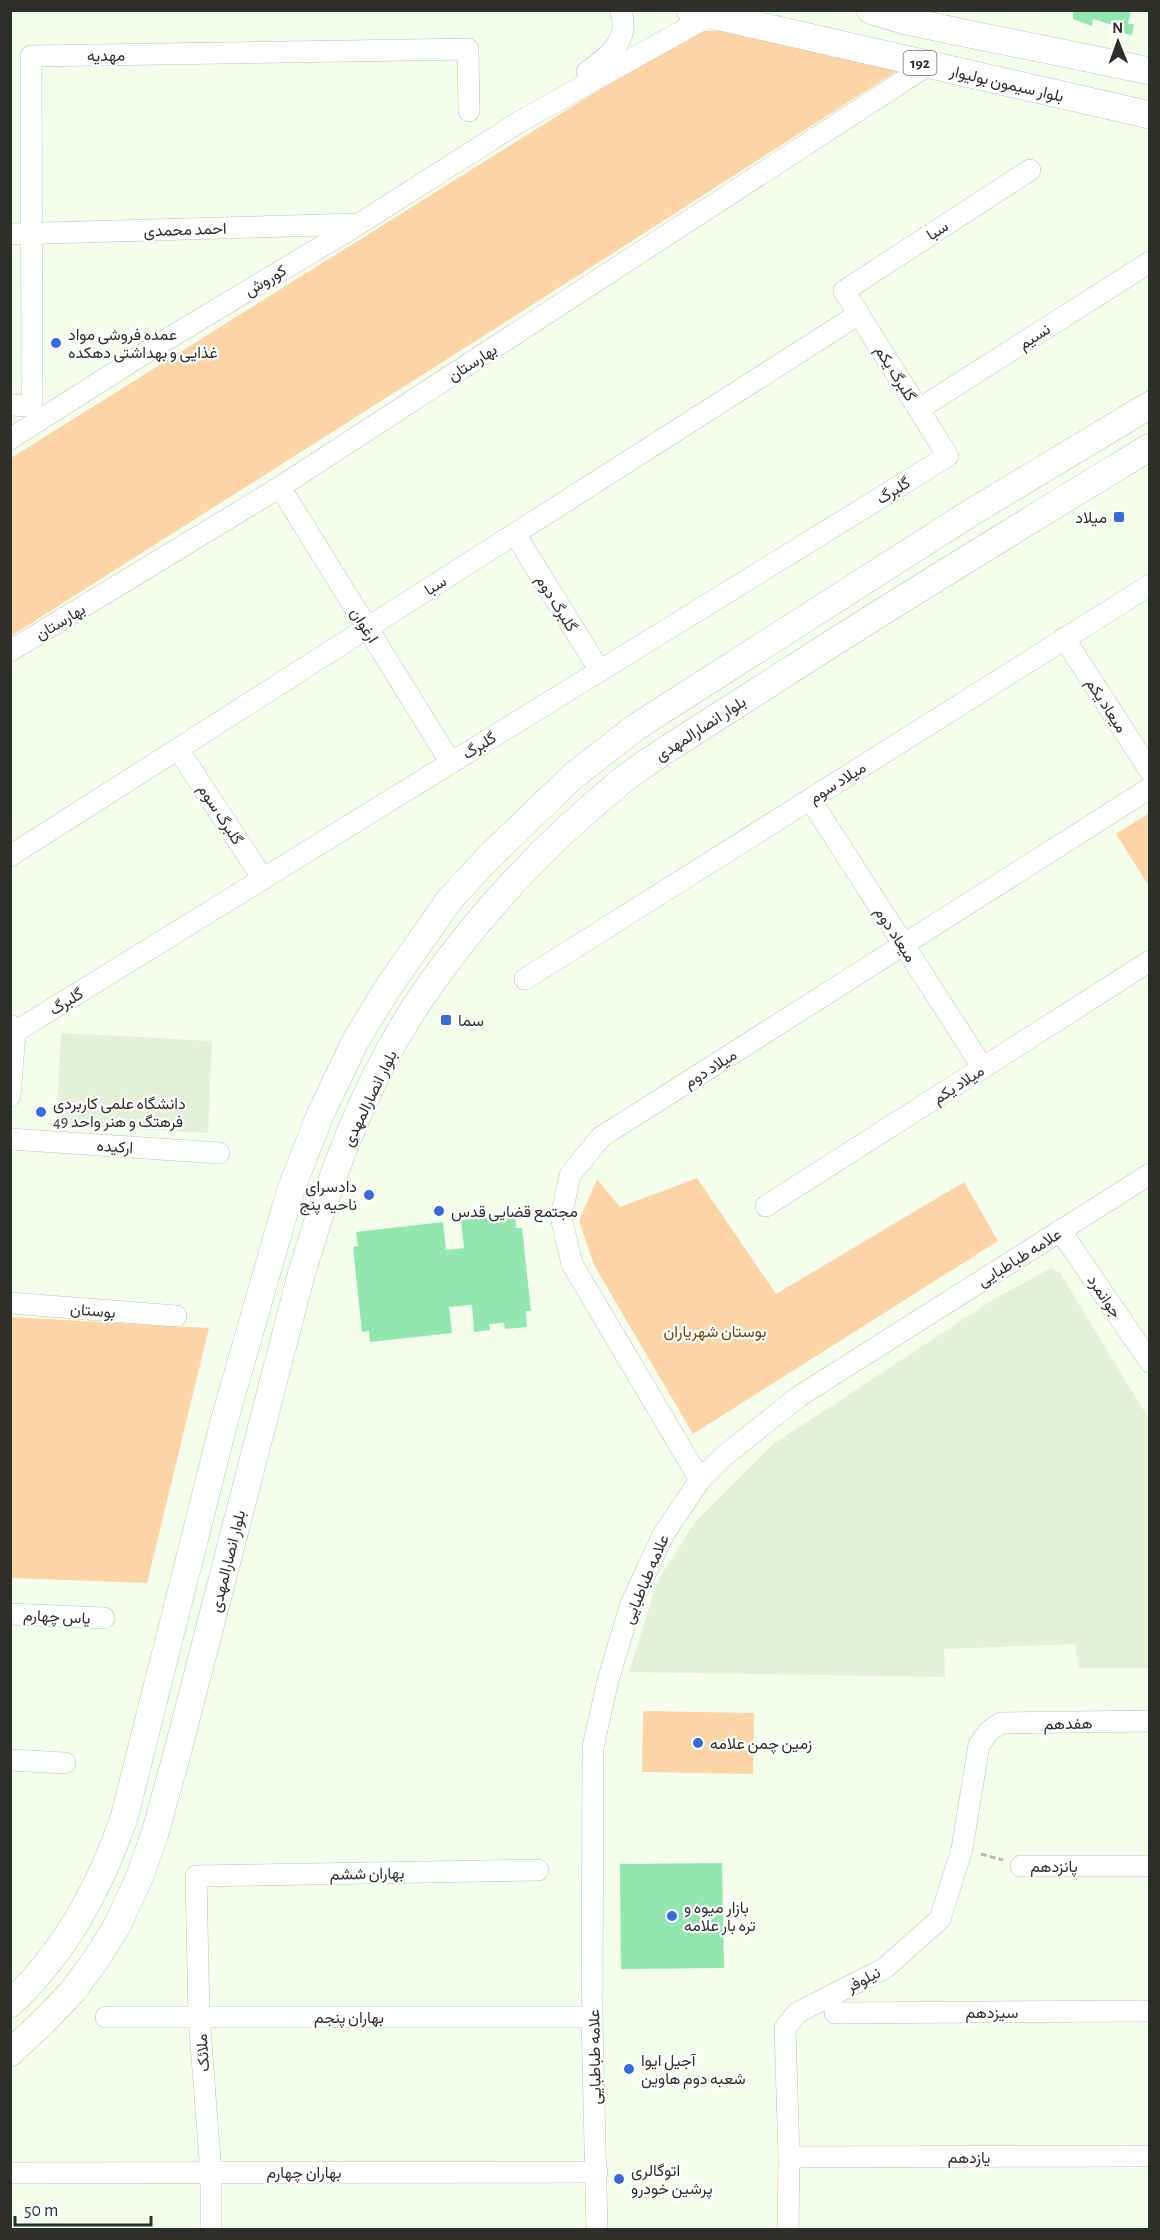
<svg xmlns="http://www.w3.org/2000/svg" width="1160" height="2240" font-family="'Alegreya Sans',Vazirmatn,sans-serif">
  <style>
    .built { fill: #e5f0d9 }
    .green { fill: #fcd5a6 }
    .building { fill: #92e6af }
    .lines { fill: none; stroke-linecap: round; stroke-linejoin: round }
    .minor-casing { stroke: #bbc3b3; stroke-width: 22 }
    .major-casing { stroke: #bbc3b3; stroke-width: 28 }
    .path { stroke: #b6bdaf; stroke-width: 3; stroke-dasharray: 6 3; stroke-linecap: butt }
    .minor { stroke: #fff; stroke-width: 21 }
    .major { stroke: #fff; stroke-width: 27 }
    .poi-dot { fill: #396ada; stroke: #fff; stroke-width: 2 }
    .labels { text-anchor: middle; stroke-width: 4.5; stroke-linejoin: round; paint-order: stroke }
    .shield { fill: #fff; stroke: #6c6e6a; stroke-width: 1.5 }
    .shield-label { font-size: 15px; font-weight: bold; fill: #2d302a }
    .street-label { font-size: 16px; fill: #2d302a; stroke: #fff }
    .poi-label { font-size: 16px; fill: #2d302a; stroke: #fff; text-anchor: start }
    .park-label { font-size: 16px; fill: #694508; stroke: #fff }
  </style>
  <rect width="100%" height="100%" fill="#f5fdec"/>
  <g class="built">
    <polygon points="61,1033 212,1041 208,1133 56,1125"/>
    <polygon points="1051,1268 1060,1273 1149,1419 1149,1668 1079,1668 1075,1644 944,1649 945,1677 629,1672 657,1582 695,1522 772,1445 994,1299"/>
  </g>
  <g class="green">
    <polygon points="704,31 720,31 897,71 507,321 11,636 11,458 688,34"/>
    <polygon points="1149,813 1149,886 1116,834"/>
    <polygon points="697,1178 776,1294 964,1182 998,1241 693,1434 594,1265 579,1221 597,1179 620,1207"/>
    <polygon points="11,1317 209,1328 147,1583 11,1578"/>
    <polygon points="643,1711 754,1713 753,1774 642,1772"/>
  </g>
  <g class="building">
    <polygon points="1073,10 1131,10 1128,24 1134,24 1132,35 1113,32 1115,26 1093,19 1092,26 1073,19"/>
    <polygon points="515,1215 516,1228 522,1228 531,1311 526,1311 527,1327 505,1329 504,1323 489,1324 490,1330 474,1332 472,1305 449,1307 452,1333 370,1342 369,1331 362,1332 353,1247 358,1246 356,1232 443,1222 446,1250 464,1248 461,1220"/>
    <polygon points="722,1863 724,1968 621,1969 620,1864"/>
  </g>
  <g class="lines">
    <g class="minor-casing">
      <g id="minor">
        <path d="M 587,72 C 608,57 632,39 620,10"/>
        <polyline points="10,234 358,224"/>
        <polyline points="10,405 32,406 31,56 468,49 469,111"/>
        <polyline points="919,409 1150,262"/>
        <polyline points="10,439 164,341 359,224 519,122 711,15"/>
        <polyline points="280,487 451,763"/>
        <polyline points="515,534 600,671"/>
        <polyline points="1064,638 1150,771"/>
        <polyline points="10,651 280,487 928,65"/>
        <polyline points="178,749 263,879"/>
        <polyline points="810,799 983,1068"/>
        <polyline points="10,856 859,314"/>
        <polyline points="525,979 1150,585"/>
        <polyline points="10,1025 15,1032 10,1096"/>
        <polyline points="10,1035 948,456 844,291 1030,170"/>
        <polyline points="10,1139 219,1153"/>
        <polyline points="766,1206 1150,961"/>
        <polyline points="1060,1230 1150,1362"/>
        <polyline points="10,1303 176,1316"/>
        <polyline points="700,1480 572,1264 561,1217 570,1175 601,1137 1150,788"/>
        <polyline points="10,1614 104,1618"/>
        <polyline points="10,1760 65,1763"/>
        <polyline points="1021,1866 1150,1866"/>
        <polyline points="835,2013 1150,2011"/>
        <polyline points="106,2017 592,2017"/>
        <polyline points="789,2157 1150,2156"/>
        <polyline points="10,2173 597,2172"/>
        <polyline points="211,2230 211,2173 199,2018 196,1876 538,1870"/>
        <polyline points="597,2230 592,2017 593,1747 608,1680 631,1604 663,1535 700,1480 724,1456 798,1397 1150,1174"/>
        <polyline points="788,2230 789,2157 785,2028 797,2013 885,1968 940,1919 962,1849 979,1745 989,1731 1001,1723 1150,1721"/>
      </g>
    </g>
    <g class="major-casing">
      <g id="major">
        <polyline points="690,10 1150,115"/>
        <polyline points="870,10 906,21 1150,71"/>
        <path d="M 10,2004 C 66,1951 99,1889 124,1818 L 225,1418 L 290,1192 L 320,1115 L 356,1040 L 387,989 L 450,899 L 490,856 L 572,777 L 636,727 L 972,512 L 1150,405"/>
        <path d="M 10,2053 L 45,2020 L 72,1992 L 95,1961 L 117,1926 L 140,1876 L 155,1833 L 177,1754 L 300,1279 C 328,1184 361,1090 415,1007 C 472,921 543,845 623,780 C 647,761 674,745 700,728 C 738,704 776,679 814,655 C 925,584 1037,516 1150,447"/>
      </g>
    </g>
    <polyline class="path" points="981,1854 1003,1860"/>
    <use href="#minor" class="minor"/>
    <use href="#major" class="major"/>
  </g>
  <g class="poi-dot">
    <circle cx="56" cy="343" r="6"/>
    <rect x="1113" y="511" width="12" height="12" rx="3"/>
    <rect x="440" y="1014" width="12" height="12" rx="3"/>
    <circle cx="41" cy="1112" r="6"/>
    <circle cx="369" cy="1195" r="6"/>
    <circle cx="439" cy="1211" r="6"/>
    <circle cx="698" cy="1743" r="6"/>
    <circle cx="672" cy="1916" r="6"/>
    <circle cx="629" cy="2069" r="6"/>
    <circle cx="619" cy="2179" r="6"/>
  </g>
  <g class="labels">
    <rect class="shield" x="903.5" y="51" width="33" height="24" rx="4.5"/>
    <g class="shield-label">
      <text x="920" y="68">192</text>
    </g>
    <g class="street-label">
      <text transform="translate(106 55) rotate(-1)" y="6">مهدیه</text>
      <text transform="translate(1007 83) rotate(13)" y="6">بلوار سیمون بولیوار</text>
      <text transform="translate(185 229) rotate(-2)" y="6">احمد محمدی</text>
      <text transform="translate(937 230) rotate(-33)" y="6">سبا</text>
      <text transform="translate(265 280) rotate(-31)" y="6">کوروش</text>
      <text transform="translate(1034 336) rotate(-33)" y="6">نسیم</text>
      <text transform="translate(472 362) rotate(-33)" y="6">بهارستان</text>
      <text transform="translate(896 373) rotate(58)" y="6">گلبرگ یکم</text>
      <text transform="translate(893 490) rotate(-32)" y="6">گلبرگ</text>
      <text transform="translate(435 585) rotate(-32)" y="6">سبا</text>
      <text transform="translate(557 603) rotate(58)" y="6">گلبرگ دوم</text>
      <text transform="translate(60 621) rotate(-31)" y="6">بهارستان</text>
      <text transform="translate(365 625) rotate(58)" y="6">ارغوان</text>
      <text transform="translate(1107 705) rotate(57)" y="6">میعاد یکم</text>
      <text transform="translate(700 728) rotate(-33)" y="6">بلوار انصارالمهدی</text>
      <text transform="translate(479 745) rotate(-32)" y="6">گلبرگ</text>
      <text transform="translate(837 782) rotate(-32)" y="6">میلاد سوم</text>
      <text transform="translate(221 814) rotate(57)" y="6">گلبرگ سوم</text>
      <text transform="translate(896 934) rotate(57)" y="6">میعاد دوم</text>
      <text transform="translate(66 1001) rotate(-32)" y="6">گلبرگ</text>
      <text transform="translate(710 1068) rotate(-32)" y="6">میلاد دوم</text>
      <text transform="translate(958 1084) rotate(-33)" y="6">میلاد یکم</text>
      <text transform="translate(369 1098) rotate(-64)" y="6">بلوار انصارالمهدی</text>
      <text transform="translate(115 1146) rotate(4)" y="6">ارکیده</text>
      <text transform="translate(1019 1257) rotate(-32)" y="6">علامه طباطبایی</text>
      <text transform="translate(1105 1296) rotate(56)" y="6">جوانمرد</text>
      <text transform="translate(93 1310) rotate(5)" y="6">بوستان</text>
      <text transform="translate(227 1561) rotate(-76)" y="6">بلوار انصارالمهدی</text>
      <text transform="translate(645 1579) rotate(-67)" y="6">علامه طباطبایی</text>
      <text transform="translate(57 1616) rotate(3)" y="6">یاس چهارم</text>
      <text transform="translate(1068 1723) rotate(-1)" y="6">هفدهم</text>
      <text x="1054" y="1872">پانزدهم</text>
      <text transform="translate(367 1873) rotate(-1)" y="6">بهاران ششم</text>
      <text transform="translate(863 1979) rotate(-28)" y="6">نیلوفر</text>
      <text x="992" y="2018">سیزدهم</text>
      <text x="349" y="2023">بهاران پنجم</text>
      <text transform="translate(202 2053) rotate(-94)" y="6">ملائک</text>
      <text transform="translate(594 2057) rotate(-91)" y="6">علامه طباطبایی</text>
      <text x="969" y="2163">یازدهم</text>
      <text x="304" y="2178">بهاران چهارم</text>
    </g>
    <g class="poi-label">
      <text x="68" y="340">عمده فروشی مواد<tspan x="68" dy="18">غذایی و بهداشتی دهکده</tspan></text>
      <text x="1107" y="523" text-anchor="end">میلاد</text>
      <text x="458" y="1026">سما</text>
      <text x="53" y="1109">دانشگاه علمی کاربردی<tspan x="53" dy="18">فرهتگ و هنر واحد 49</tspan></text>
      <text x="357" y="1192" text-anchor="end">دادسرای<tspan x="357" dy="18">ناحیه پنج</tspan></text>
      <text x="451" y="1217">مجتمع قضایی قدس</text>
      <text x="710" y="1749">زمین چمن علامه</text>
      <text x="684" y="1913">بازار میوه و<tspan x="684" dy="18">تره بار علامه</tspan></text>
      <text x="641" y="2066">آجیل ایوا<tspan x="641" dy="18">شعبه دوم هاوین</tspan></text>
      <text x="631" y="2176">اتوگالری<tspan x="631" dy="18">پرشین خودرو</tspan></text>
    </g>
    <g class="park-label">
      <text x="715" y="1337">بوستان شهریاران</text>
    </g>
  </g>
  <rect width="1160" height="2240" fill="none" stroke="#2d302a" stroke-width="24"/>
  <g transform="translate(1118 42) rotate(359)" stroke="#ffffff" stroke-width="4.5" paint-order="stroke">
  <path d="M0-4.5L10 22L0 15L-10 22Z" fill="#2d302a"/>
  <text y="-9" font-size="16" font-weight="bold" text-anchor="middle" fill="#2d302a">N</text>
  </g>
  <path d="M15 2216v9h136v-9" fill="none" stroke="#2d302a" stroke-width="3"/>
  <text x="24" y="2216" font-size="18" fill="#2d302a" stroke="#ffffff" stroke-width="4.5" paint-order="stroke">50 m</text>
</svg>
